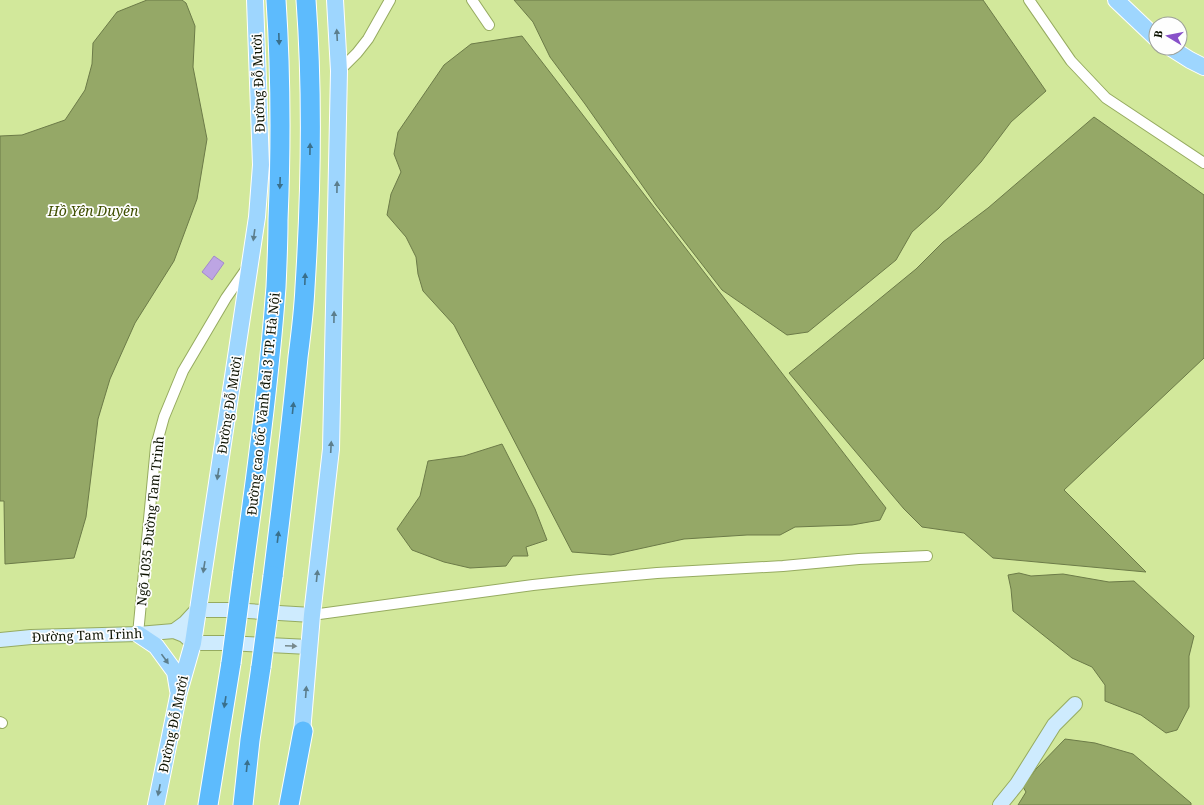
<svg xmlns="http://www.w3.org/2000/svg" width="1204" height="805" font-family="'Noto Serif',serif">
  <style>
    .water { fill: #95a867; stroke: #6c7b48 }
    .building { fill: #bda5e3; stroke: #a389cd }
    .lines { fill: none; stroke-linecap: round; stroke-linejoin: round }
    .street-casing { stroke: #96ab60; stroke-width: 12 }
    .secondary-casing { stroke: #96ab60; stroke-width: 16 }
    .primary-casing { stroke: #fff; stroke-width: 18 }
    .highway-casing { stroke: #fff; stroke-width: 21 }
    .street { stroke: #fff; stroke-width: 10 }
    .secondary { stroke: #ceebfe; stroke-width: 14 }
    .primary { stroke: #9ed6fe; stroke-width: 16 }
    .highway { stroke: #5dbbfd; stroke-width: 19 }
    .highway-bridge-casing { stroke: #fff; stroke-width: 21; stroke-linecap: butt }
    .highway-bridge { stroke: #5dbbfd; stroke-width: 19 }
    .oneway { fill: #5c7e8c }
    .oneway2 { fill: #396f8b }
    .oneway3 { fill: #77898c }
    .labels { text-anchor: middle; stroke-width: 3.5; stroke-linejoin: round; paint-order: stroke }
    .street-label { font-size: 13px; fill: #0c1200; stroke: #fefefe }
    .water-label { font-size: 14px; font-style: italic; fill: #3f4e00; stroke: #fefefe }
  </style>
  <rect width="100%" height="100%" fill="#d2e89b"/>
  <g class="water">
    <polygon points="147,0 182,0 186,3 195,26 193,67 207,139 197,199 174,261 135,323 110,379 98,419 86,517 74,558 5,564 4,501 0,501 0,136 22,135 65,120 85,90 92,64 93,43 117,12"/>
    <polygon points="514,0 983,0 1046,91 1011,122 981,162 939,208 912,232 896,260 808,332 787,335 722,290 656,205 585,104 550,57 533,22"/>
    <polygon points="522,36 886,508 880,520 852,525 795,527 780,535 747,535 684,539 611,555 572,552 454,325 423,291 418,274 416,257 406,237 387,215 391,194 401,172 394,154 398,132 444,65 471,44"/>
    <polygon points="1094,117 1204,195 1204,358 1064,490 1146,572 993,558 964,533 922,527 904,509 789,373 916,269 943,242 988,208"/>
    <polygon points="502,444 535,509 547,540 526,547 528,556 513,556 506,566 470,568 444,562 412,550 397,529 420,496 428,461 464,456"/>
    <polygon points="1019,573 1031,576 1063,574 1109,582 1134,581 1194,636 1189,656 1189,707 1177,730 1166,733 1141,715 1105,701 1105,685 1092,667 1072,658 1013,611 1011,589 1008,575"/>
    <polygon points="1065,739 1095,743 1133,754 1191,803 1191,805 1018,805 1026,792 1023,787 1036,769"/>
  </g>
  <polygon class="building" points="214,256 224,263 212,280 202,272"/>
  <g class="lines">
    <g class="street-casing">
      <g id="street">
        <polyline points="472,0 489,25"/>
        <polyline points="1029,0 1071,61 1106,98 1204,163"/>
        <polyline points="339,71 357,53 368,39 390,0"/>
        <polyline points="312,615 533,585 580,580 657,573 783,566 859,559 927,556"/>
        <polyline points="138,634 156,446 164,417 183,371 226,298 247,268"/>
        <polyline points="0,722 2,723"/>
      </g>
    </g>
    <g class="secondary-casing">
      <g id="secondary">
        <polyline points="174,631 185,623 197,610 231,610 312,615"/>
        <polyline points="0,640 31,637 138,634 174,631 184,635 193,643 227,643 309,647"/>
        <polyline points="1000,805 1017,784 1054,725 1075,704"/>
      </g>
    </g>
    <g class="primary-casing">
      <g id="primary">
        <polyline points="1116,0 1156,38"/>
        <polyline points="1171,48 1190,60 1204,67"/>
        <polyline points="138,634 156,646 175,672 178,690"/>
        <polyline points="301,744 312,615 331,449 339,71 335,0"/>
        <polyline points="156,805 179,692 193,643 257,217 261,165 255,0"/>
      </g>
    </g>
    <g class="highway-casing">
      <g id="highway">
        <path d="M 243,572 C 256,477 269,382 276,287 C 277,265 278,243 278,220 C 281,147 281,74 276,0"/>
        <path d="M 273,576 C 282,503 291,430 298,357 C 301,334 304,310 305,287 C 311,192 313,95 306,0"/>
        <polyline points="208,805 231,663"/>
        <polyline points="243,805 250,740 261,667"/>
        <polyline points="289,805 303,731"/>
      </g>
    </g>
    <use href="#street" class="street"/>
    <use href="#secondary" class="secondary"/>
    <use href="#primary" class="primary"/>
    <use href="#highway" class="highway"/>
    <g class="highway-bridge-casing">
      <g id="highway-bridge">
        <polyline points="231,663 243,572"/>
        <polyline points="261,667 273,576"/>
      </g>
    </g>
    <use href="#highway-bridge" class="highway-bridge"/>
  </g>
  <defs><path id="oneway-solid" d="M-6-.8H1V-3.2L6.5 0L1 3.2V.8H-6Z"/></defs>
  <g class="oneway">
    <use href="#oneway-solid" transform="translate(337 35) rotate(-93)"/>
    <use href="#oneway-solid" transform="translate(337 187) rotate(-89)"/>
    <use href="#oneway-solid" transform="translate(254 235) rotate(98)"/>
    <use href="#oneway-solid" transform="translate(334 317) rotate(-89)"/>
    <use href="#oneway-solid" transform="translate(331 447) rotate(-87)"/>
    <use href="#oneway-solid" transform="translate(218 474) rotate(99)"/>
    <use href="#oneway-solid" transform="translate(204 567) rotate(99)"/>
    <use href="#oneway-solid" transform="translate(317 576) rotate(-84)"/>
    <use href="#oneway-solid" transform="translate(165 659) rotate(54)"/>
    <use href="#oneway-solid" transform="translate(306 692) rotate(-86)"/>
    <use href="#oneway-solid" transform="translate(159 790) rotate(101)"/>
  </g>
  <g class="oneway2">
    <use href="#oneway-solid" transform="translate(279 39) rotate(88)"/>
    <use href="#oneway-solid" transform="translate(310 149) rotate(-89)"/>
    <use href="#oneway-solid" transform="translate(280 183) rotate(92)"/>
    <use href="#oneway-solid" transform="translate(305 279) rotate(-88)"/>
    <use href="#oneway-solid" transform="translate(293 408) rotate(-84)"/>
    <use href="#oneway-solid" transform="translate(278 537) rotate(-83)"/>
    <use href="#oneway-solid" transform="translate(225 702) rotate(99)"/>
    <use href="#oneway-solid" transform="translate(247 766) rotate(-84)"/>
  </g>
  <use class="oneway3" href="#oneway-solid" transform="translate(291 646) rotate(3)"/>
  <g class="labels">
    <g class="street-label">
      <text transform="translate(258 83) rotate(-92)" y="5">Đường Đỗ Mười</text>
      <text transform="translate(263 404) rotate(-84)" y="5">Đường cao tốc Vành đai 3 TP. Hà Nội</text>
      <text transform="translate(229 405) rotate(-81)" y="5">Đường Đỗ Mười</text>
      <text transform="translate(150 521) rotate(-84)" y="5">Ngõ 1035 Đường Tam Trinh</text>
      <text transform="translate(87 635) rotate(-2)" y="5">Đường Tam Trinh</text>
      <text transform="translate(173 724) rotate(-78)" y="5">Đường Đỗ Mười</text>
    </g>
    <g class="water-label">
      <text x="93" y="216">Hồ Yên Duyên</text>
    </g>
  </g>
  <g transform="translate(1168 36) rotate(280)"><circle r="19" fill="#fefefe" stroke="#9da098"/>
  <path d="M0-3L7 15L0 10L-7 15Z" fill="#8851c9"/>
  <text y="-6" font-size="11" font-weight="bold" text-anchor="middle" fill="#0c1200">B</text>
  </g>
</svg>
